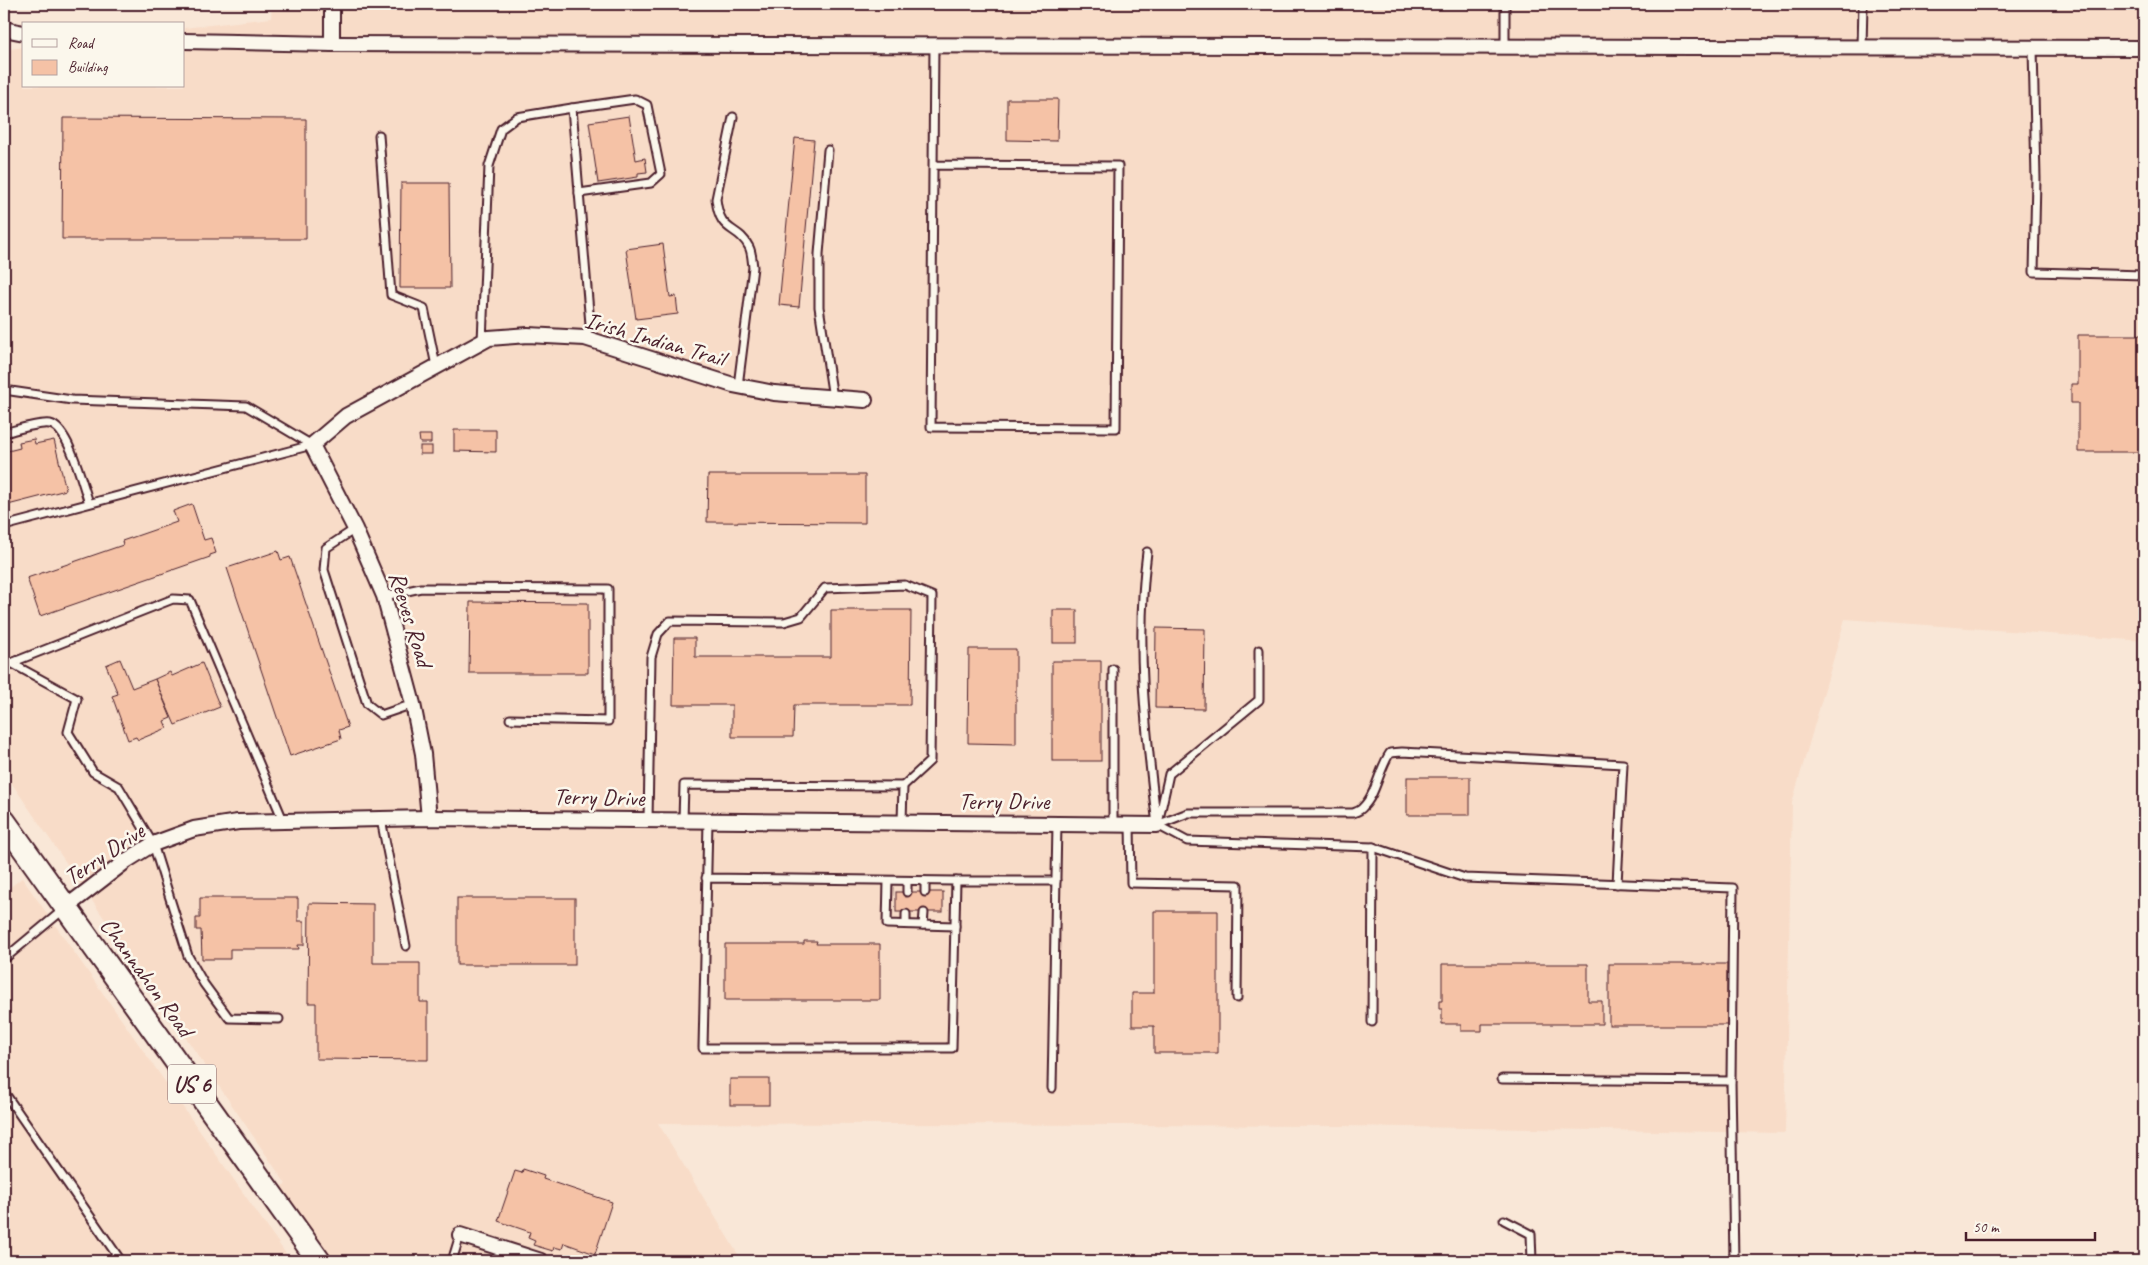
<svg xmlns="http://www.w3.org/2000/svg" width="2148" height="1265" font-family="Caveat,sans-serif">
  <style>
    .built { fill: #f8dcc8 }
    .building { fill: #f5c2a6; stroke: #4a1f2b }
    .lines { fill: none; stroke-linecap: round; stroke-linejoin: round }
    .lane-casing { stroke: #4a1f2b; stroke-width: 11 }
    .street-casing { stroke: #4a1f2b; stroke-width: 18 }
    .primary-casing { stroke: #4a1f2b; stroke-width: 26 }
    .lane { stroke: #fbf7ec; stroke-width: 7 }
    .street { stroke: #fbf7ec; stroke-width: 14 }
    .primary { stroke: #fbf7ec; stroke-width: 22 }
    .labels { text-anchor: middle; stroke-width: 5; stroke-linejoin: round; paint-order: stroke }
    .shield { fill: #fbf7ec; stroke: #7f6065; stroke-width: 1 }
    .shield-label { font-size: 22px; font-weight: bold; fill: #4a1f2b }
    .street-label { font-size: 24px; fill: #4a1f2b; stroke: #fbf7ec }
  </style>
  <rect width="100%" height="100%" fill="#f9e7d7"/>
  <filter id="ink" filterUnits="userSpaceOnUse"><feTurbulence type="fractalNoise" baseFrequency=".02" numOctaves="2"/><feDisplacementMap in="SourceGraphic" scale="10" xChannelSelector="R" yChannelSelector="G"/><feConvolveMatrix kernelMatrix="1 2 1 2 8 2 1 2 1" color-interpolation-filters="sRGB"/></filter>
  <g filter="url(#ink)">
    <g class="built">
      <polygon points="272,4 2144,4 2144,641 1845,619 1792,803 1785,1133 1342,1126 658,1123 742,1261 326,1261 274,1189 286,1184 4,772 4,50 24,47 24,86 184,86 184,28 271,18"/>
      <polygon points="22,878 291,1261 4,1261 4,892"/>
    </g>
    <g class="building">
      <polygon points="1007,99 1058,99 1057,141 1007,140"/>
      <polygon points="629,116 636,160 645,158 647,172 638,173 638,177 598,183 589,122"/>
      <polygon points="63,118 306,119 306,239 62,239"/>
      <polygon points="795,138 814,140 799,307 779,305"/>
      <polygon points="401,183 449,183 450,288 400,288"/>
      <polygon points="663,244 670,297 676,296 678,314 636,319 626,249"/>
      <polygon points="2078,335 2144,335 2144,452 2078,452 2078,403 2071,403 2071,384 2078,384"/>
      <polygon points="454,430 496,430 496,452 454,451"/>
      <polygon points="419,435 431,435 431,443 420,443"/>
      <polygon points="34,439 35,444 54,440 66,490 4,506 4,452 20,448 19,442"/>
      <rect x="420" y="446" width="12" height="8"/>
      <polygon points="708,475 865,475 865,523 707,522"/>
      <polygon points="192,504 204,540 211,538 216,553 210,555 210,557 40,616 27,578 123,545 122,541 177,522 173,511"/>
      <polygon points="278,551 281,560 290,557 348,727 339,730 341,739 290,756 227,568"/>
      <polygon points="470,602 588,603 588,673 469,673"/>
      <polygon points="831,610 911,610 910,705 794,705 793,737 732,737 732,705 673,705 674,638 695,638 695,657 831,657"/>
      <rect x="1053" y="610" width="24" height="33"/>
      <polygon points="1156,628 1205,629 1204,709 1155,708"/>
      <polygon points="969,649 1016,649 1016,744 968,743"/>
      <polygon points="120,659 132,688 155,679 171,718 164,721 167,728 138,740 136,737 128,740 112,696 118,694 106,665"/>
      <rect x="1052" y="661" width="49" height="100"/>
      <polygon points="202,663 220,707 175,725 155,679 170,672 172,676"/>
      <rect x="1407" y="777" width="63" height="38"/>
      <rect x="896" y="892" width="47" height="20"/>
      <polygon points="200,898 298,898 298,921 304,921 304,945 298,945 299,949 230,949 230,959 202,959 201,930 196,930 196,918 200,918"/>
      <rect x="457" y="898" width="118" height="67"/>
      <polygon points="309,903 373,904 373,963 420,963 420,1002 428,1002 428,1060 316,1059 316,1003 308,1003"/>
      <polygon points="1154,911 1218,911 1218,1053 1154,1053 1154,1026 1132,1026 1132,993 1154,993"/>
      <polygon points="804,941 817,941 816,944 880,944 880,1000 725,1000 725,944 804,944"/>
      <polygon points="1442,964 1588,964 1588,1001 1602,1001 1602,1024 1482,1024 1482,1031 1461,1031 1461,1024 1442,1024 1442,1009 1439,1009 1439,1001 1442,1001"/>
      <rect x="1609" y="964" width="118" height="61"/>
      <rect x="730" y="1079" width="39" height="26"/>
      <polygon points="523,1169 544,1176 543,1179 612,1202 595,1254 564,1243 562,1249 554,1247 553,1251 533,1245 535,1241 528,1238 530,1232 498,1221 515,1171 522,1173"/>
    </g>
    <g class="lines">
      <g class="lane-casing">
        <g id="lane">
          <polyline points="1505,46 1505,4"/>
          <polyline points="1862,47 1863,4"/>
          <polyline points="2033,48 2036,179 2034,272 2144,275"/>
          <polyline points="572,108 635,99 647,105 661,174 651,183 579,193"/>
          <path d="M 733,117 L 716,199 C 720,235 737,224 749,247 C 752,252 752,261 753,267 L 738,386"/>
          <polyline points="379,135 391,295 424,308 436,366"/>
          <polyline points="828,150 819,254 819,307 833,398"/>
          <polyline points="933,165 1118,166 1116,428 931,427 934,44"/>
          <polyline points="482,342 489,166 501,129 517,117 572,108 590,324 585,338"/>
          <polyline points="4,390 72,400 246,406 312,445"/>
          <path d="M 4,433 C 16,430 39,422 50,424 C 69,428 83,486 89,503"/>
          <polyline points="4,526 312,445"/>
          <polyline points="355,529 326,548 324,570 367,704 381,715 413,704"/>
          <path d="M 1147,552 C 1135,644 1146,733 1157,825"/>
          <polyline points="384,596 421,588 608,589 608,721 510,719"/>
          <polyline points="11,663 173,599 190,600 283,820"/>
          <polyline points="4,664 11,663 77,699 68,732 93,772 119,787 153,844 188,956 204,984 229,1018 279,1019"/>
          <polyline points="1113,669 1113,824"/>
          <polyline points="381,819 406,946"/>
          <polyline points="1159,819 1169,774 1259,700 1259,650"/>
          <polyline points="648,820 651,657 658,634 670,621 784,622 801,617 825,588 905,585 932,596 930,761 903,786"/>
          <polyline points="683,820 684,785 903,786 902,822"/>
          <polyline points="1130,824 1131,883 1238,885 1237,998"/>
          <path d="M 1157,825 L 1188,813 L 1353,813 C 1356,812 1361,810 1363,807 C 1376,795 1379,769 1390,753 L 1402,752 L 1623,764 L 1617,884"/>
          <polyline points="1157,825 1187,841 1373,847 1372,1022"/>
          <polyline points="1373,847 1465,878 1733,888 1731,1081 1502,1079"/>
          <polyline points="706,878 956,881 952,1048 703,1048 708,821"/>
          <polyline points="888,881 887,924 955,926"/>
          <polyline points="956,881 1056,881"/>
          <polyline points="907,892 907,881"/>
          <polyline points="925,892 925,881"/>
          <polyline points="906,924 906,914"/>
          <polyline points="923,925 924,913"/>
          <polyline points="4,959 63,910"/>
          <polyline points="1731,1081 1734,1261"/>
          <polyline points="1052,1088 1057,824"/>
          <polyline points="4,1092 121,1261"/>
          <polyline points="1504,1220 1531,1234 1532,1261"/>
          <polyline points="452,1261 460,1235"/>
        </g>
      </g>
      <g class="street-casing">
        <g id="street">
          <polyline points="332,4 332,44"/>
          <polyline points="4,29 24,33"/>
          <polyline points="184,41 332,44 2144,48"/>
          <polyline points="429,818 423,754 413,704 384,596 355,529 312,445 346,416 489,338 528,335 585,338 733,385 774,393 865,400"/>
          <polyline points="65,908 126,861 153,844 194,829 238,822 429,818 1157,825"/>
          <polyline points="460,1235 541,1261"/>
        </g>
      </g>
      <g class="primary-casing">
        <polyline id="primary" points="4,821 319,1261"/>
      </g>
      <use href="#lane" class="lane"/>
      <use href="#street" class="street"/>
      <use href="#primary" class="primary"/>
    </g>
  </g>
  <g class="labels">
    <rect class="shield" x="168" y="1064.5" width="48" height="39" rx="4"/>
    <g class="shield-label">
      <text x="192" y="1092">US 6</text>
    </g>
    <g class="street-label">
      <text transform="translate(655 339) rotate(16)" y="8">Irish Indian Trail</text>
      <text transform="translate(411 619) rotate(73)" y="8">Reeves Road</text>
      <text transform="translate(599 797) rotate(1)" y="8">Terry Drive</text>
      <text x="1004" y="809">Terry Drive</text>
      <text transform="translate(104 854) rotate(-34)" y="8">Terry Drive</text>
      <text transform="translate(147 977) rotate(54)" y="8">Channahon Road</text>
    </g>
  </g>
  <rect width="2148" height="1265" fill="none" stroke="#fbf7ec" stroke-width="20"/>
  <rect x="10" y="10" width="2128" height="1245" fill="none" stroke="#4a1f2b" stroke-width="2" filter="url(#ink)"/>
  <rect x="22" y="22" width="162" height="65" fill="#fbf7ec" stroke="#b4a19f"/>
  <rect x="32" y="39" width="25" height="8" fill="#fbf7ec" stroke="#b4a19f"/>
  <text x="68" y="48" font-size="15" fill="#4a1f2b">Road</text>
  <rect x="32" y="60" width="25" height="15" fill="#f5c2a6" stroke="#b4a19f"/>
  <text x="68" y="72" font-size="15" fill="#4a1f2b">Building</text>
  <path d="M1966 1232v8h129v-8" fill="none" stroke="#4a1f2b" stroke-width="2.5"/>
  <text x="1973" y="1232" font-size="15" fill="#4a1f2b" stroke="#fbf7ec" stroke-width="4" paint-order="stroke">50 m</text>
</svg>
